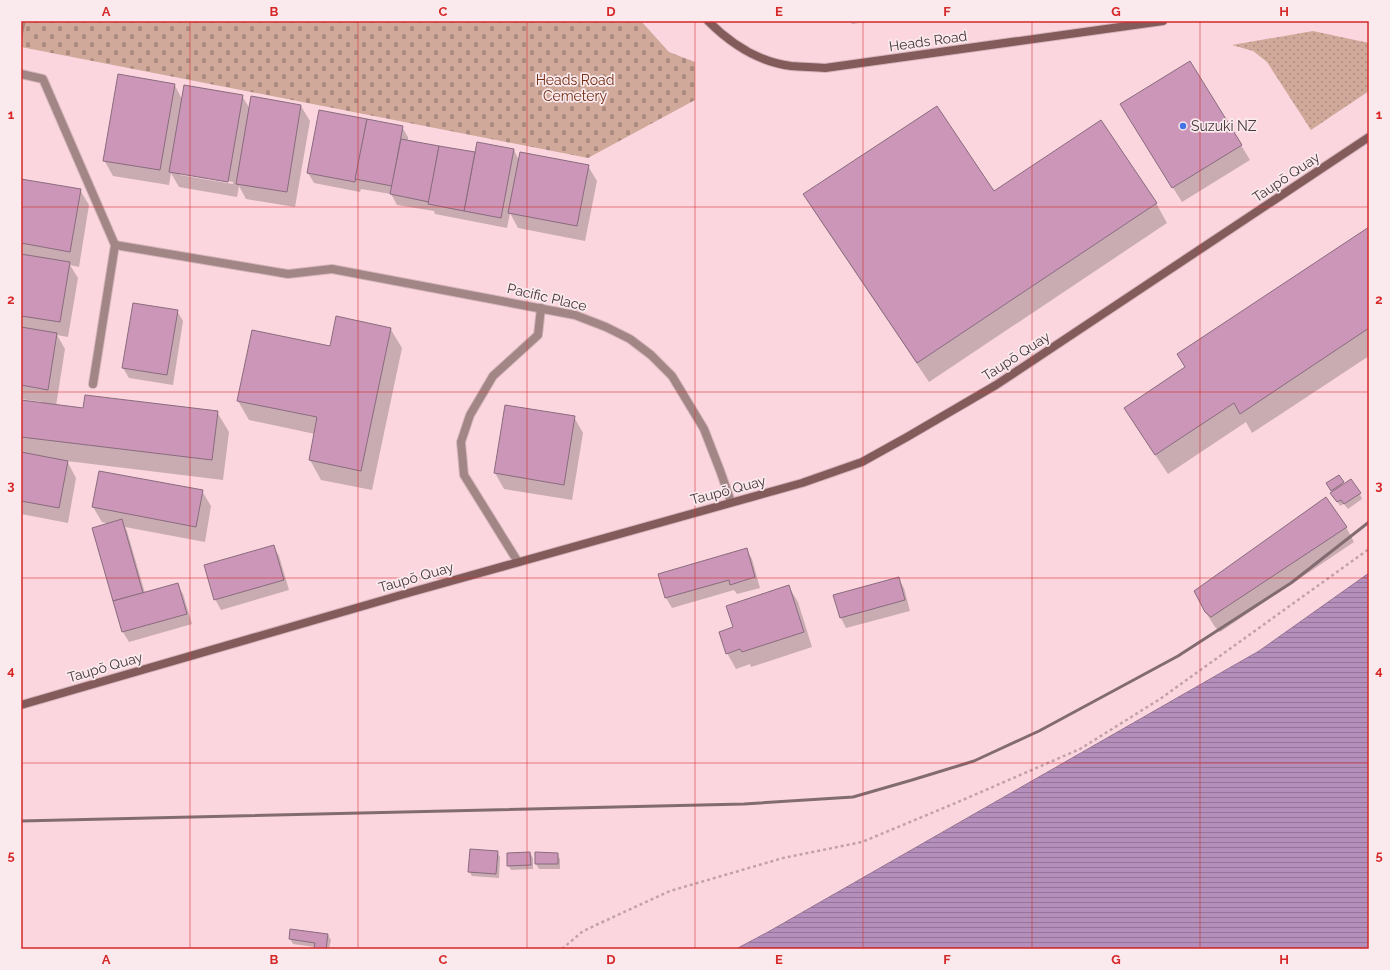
<svg xmlns="http://www.w3.org/2000/svg" width="1390" height="970" font-family="Raleway,sans-serif">
  <style>
    .grass { fill: url(#grass-dots) }
    .cemetery { fill: url(#cemetery-stones) }
    .water { fill: url(#water-rules); stroke: #937494 }
    .shadow { fill: #0003; fill-rule: evenodd }
    .building { fill: #cb96b7; stroke: #896c7e }
    .lines { fill: none; stroke-linecap: round; stroke-linejoin: round }
    .lane-casing { stroke: #d7b6be; stroke-width: 10 }
    .street-casing { stroke: #d7b6be; stroke-width: 10 }
    .secondary-casing { stroke: #d7b6be; stroke-width: 10 }
    .path { stroke: #c1a2a9; stroke-width: 2.5; stroke-dasharray: 3 3; stroke-linecap: butt }
    .lane { stroke: #a28685; stroke-width: 8 }
    .street { stroke: #a28685; stroke-width: 8 }
    .secondary { stroke: #825b5a; stroke-width: 8 }
    .rail { stroke: #826c71; stroke-width: 3 }
    .grid { fill: none; stroke: #d62828; stroke-width: 1; stroke-opacity: 0.55 }
    .poi-dot { fill: #4374e5; stroke: #faeaee; stroke-width: 1.5 }
    .labels { text-anchor: middle; stroke-width: 3.5; stroke-linejoin: round; paint-order: stroke }
    .street-label { font-size: 14px; fill: #45363a; stroke: #faeaee }
    .park-label { font-size: 14px; fill: #732d13; stroke: #faeaee }
    .poi-label { font-size: 14px; fill: #45363a; stroke: #faeaee; text-anchor: start }
    .neatline { fill: none; stroke: #d62828; stroke-width: 1.5 }
    .grid-label { font-size: 13px; text-anchor: middle; font-weight: bold; fill: #d62828 }
  </style>
  <defs>
    <pattern id="grass-dots" width="8" height="8" patternUnits="userSpaceOnUse"><rect width="8" height="8" fill="#d0a99b"/><path d="M2 2h.1M6 6h.1" fill="none" stroke="#ab8a7f" stroke-width="1.8" stroke-linecap="round"/></pattern>
    <pattern id="cemetery-stones" width="16" height="16" patternUnits="userSpaceOnUse"><rect width="16" height="16" fill="#d0a99b"/><path d="M2 7V4a2 2 0 0 1 4 0v3zM10 15v-3a2 2 0 0 1 4 0v3z" fill="#ab8a7f"/></pattern>
    <pattern id="water-rules" width="6" height="5" patternUnits="userSpaceOnUse"><rect width="6" height="5" fill="#b58fbb"/><path d="M0 2.5h6" fill="none" stroke="#957699"/></pattern>
  </defs>
  <rect width="100%" height="100%" fill="#fcd6df"/>
  <polygon class="grass" points="1313,31 1369,43 1369,91 1311,130 1267,62 1253,51 1232,45"/>
  <polygon class="cemetery" points="21,21 641,21 669,52 695,62 695,100 588,158 21,47"/>
  <polygon class="water" points="1369,573 1369,949 736,949 768,932 1259,651"/>
  <g class="shadow">
    <polygon points="21,21 26,21 22,38 21,38"/>
    <polygon points="850,21 872,21 852,24"/>
    <path d="M 174,84 L 182,99 L 242,96 L 250,109 L 301,106 L 310,121 L 295,207 L 246,199 L 239,186 L 237,197 L 179,187 L 171,173 L 169,185 L 113,176 L 104,160 ZM 180,173 L 233,182 L 233,184 L 180,175 Z"/>
    <polygon points="1130,120 1241,145 1250,160 1182,202"/>
    <polygon points="402,127 408,137 408,141 476,154 514,150 519,160 588,166 597,181 585,241 518,228 510,213 507,228 435,214 434,211 397,205 391,194 361,189 360,192 314,183 308,173"/>
    <polygon points="21,180 80,190 89,205 79,267 70,265 78,278 68,337 57,335 65,349 56,406 84,409 217,412 229,432 223,480 67,461 76,478 68,523 21,514 21,401 43,404 43,402 21,399"/>
    <polygon points="805,195 1156,203 1167,223 929,382 816,214"/>
    <polygon points="1369,228 1369,356 1252,433 1246,422 1168,474 1137,428 1125,408 1186,367"/>
    <polygon points="177,311 183,321 173,385 129,378 123,368"/>
    <polygon points="390,328 402,348 372,490 321,480 310,460 315,434 249,420 238,401 331,347"/>
    <polygon points="506,406 574,417 583,433 572,500 504,489 495,473"/>
    <polygon points="1338,476 1344,485 1360,494 1362,499 1348,509 1344,504 1340,506 1327,483"/>
    <polygon points="202,491 211,506 205,542 125,527 127,531 145,593 177,584 183,594 192,624 129,642 123,632 93,529 110,524 102,522 93,507"/>
    <polygon points="1346,527 1354,542 1220,632 1215,627 1205,611"/>
    <polygon points="273,546 279,556 289,590 221,610 215,599"/>
    <polygon points="746,549 752,559 760,588 737,594 734,590 672,608 666,598 659,575"/>
    <polygon points="898,578 904,588 910,611 846,628 841,618"/>
    <polygon points="789,587 798,602 812,647 751,667 750,664 736,669 727,653 734,628"/>
    <polygon points="497,852 500,857 499,878 472,876 469,871"/>
    <polygon points="530,853 533,858 533,869 511,870 508,865"/>
    <polygon points="536,853 557,854 560,859 560,869 539,869 536,864"/>
    <polygon points="291,930 328,935 331,940 329,949 315,949 315,947 293,944 290,939"/>
  </g>
  <g class="building">
    <polygon points="1190,61 1242,145 1172,188 1120,104"/>
    <polygon points="118,74 175,84 160,170 103,161"/>
    <polygon points="184,85 243,95 228,182 169,172"/>
    <polygon points="251,96 301,105 287,192 236,184"/>
    <polygon points="937,106 994,191 1101,120 1157,203 917,363 803,194"/>
    <polygon points="319,110 367,119 355,182 307,173"/>
    <polygon points="367,119 403,126 392,186 355,179"/>
    <polygon points="401,139 439,146 429,202 390,194"/>
    <polygon points="477,142 514,149 501,218 464,211"/>
    <polygon points="439,146 475,152 464,211 428,204"/>
    <polygon points="520,152 589,165 577,226 508,213"/>
    <polygon points="21,179 81,189 70,252 21,243"/>
    <polygon points="1369,227 1369,328 1240,414 1234,403 1155,455 1124,408 1185,367 1177,354"/>
    <polygon points="21,254 70,262 60,322 21,316"/>
    <polygon points="133,303 178,310 167,375 122,368"/>
    <polygon points="336,316 391,328 361,471 309,460 317,417 237,401 252,330 330,346"/>
    <polygon points="21,327 57,333 48,390 21,385"/>
    <polygon points="85,395 218,411 212,460 21,437 21,400 83,408"/>
    <polygon points="505,405 575,416 564,485 494,473"/>
    <polygon points="21,452 68,461 59,508 21,501"/>
    <polygon points="99,471 203,490 196,527 92,507"/>
    <polygon points="1339,475 1344,482 1331,491 1326,483"/>
    <polygon points="1351,479 1361,493 1344,504 1341,500 1337,502 1330,493"/>
    <polygon points="1326,497 1347,527 1211,617 1205,612 1194,591"/>
    <polygon points="122,519 143,593 113,601 92,528"/>
    <polygon points="274,545 284,580 214,600 204,565"/>
    <polygon points="747,548 755,577 730,585 729,580 665,598 658,574"/>
    <polygon points="899,577 905,600 840,618 833,595"/>
    <polygon points="178,583 187,614 122,632 113,601"/>
    <polygon points="789,585 804,632 742,652 740,649 726,654 719,632 733,627 726,606"/>
    <polygon points="470,849 498,851 496,874 468,872"/>
    <polygon points="530,852 531,865 507,866 507,853"/>
    <polygon points="535,852 558,853 558,864 535,864"/>
    <polygon points="290,929 328,934 326,949 314,949 315,943 289,939"/>
  </g>
  <g class="lines">
    <g class="lane-casing">
      <g id="lane">
        <polyline points="21,74 43,79 115,245 93,384"/>
        <polyline points="115,245 288,274 332,269"/>
        <polyline points="518,562 464,475 461,442 470,415 493,376 538,335 541,308"/>
      </g>
    </g>
    <g class="street-casing">
      <polyline id="street" points="332,269 575,315 606,327 630,339 651,355 672,376 704,429 721,473 731,502"/>
    </g>
    <g class="secondary-casing">
      <g id="secondary">
        <path d="M 708,21 C 730,43 759,62 791,66 C 802,67 813,67 825,68 L 1163,21"/>
        <polyline points="21,705 408,593 802,483 862,462 907,437 996,385 1369,137"/>
      </g>
    </g>
    <polyline class="path" points="562,949 583,931 670,891 783,858 862,842 958,802 1080,749 1160,699 1369,549"/>
    <use href="#lane" class="lane"/>
    <use href="#street" class="street"/>
    <use href="#secondary" class="secondary"/>
    <polyline class="rail" points="21,821 744,804 853,797 912,780 974,761 1039,731 1178,656 1291,583 1369,522"/>
  </g>
  <path class="grid" d="M 190,21 L 190,949M 358,21 L 358,949M 527,21 L 527,949M 695,21 L 695,949M 863,21 L 863,949M 1032,21 L 1032,949M 1200,21 L 1200,949M 21,207 L 1369,207M 21,392 L 1369,392M 21,578 L 1369,578M 21,763 L 1369,763"/>
  <circle class="poi-dot" cx="1183" cy="126" r="4"/>
  <g class="labels">
    <g class="street-label">
      <text transform="translate(928 41) rotate(-8)" y="5">Heads Road</text>
      <text transform="translate(1286 177) rotate(-34)" y="5">Taupō Quay</text>
      <text transform="translate(547 297) rotate(13)" y="5">Pacific Place</text>
      <text transform="translate(1016 356) rotate(-33)" y="5">Taupō Quay</text>
      <text transform="translate(728 490) rotate(-15)" y="5">Taupō Quay</text>
      <text transform="translate(416 577) rotate(-16)" y="5">Taupō Quay</text>
      <text transform="translate(105 667) rotate(-16)" y="5">Taupō Quay</text>
    </g>
    <g class="park-label">
      <text x="575" y="85">Heads Road<tspan x="575" dy="16">Cemetery</tspan></text>
    </g>
    <g class="poi-label">
      <text x="1191" y="131">Suzuki NZ</text>
    </g>
  </g>
  <rect width="1390" height="970" fill="none" stroke="#faeaee" stroke-width="44"/>
  <rect x="22" y="22" width="1346" height="926" class="neatline"/>
  <g class="grid-label">
    <text x="106" y="16">A</text>
    <text x="274" y="16">B</text>
    <text x="443" y="16">C</text>
    <text x="611" y="16">D</text>
    <text x="779" y="16">E</text>
    <text x="947" y="16">F</text>
    <text x="1116" y="16">G</text>
    <text x="1284" y="16">H</text>
    <text x="11" y="119">1</text>
    <text x="1379" y="119">1</text>
    <text x="11" y="304">2</text>
    <text x="1379" y="304">2</text>
    <text x="11" y="490">3</text>
    <text x="1379" y="490">3</text>
    <text x="11" y="675">4</text>
    <text x="1379" y="675">4</text>
    <text x="11" y="860">5</text>
    <text x="1379" y="860">5</text>
    <text x="106" y="964">A</text>
    <text x="274" y="964">B</text>
    <text x="443" y="964">C</text>
    <text x="611" y="964">D</text>
    <text x="779" y="964">E</text>
    <text x="947" y="964">F</text>
    <text x="1116" y="964">G</text>
    <text x="1284" y="964">H</text>
  </g>
</svg>
